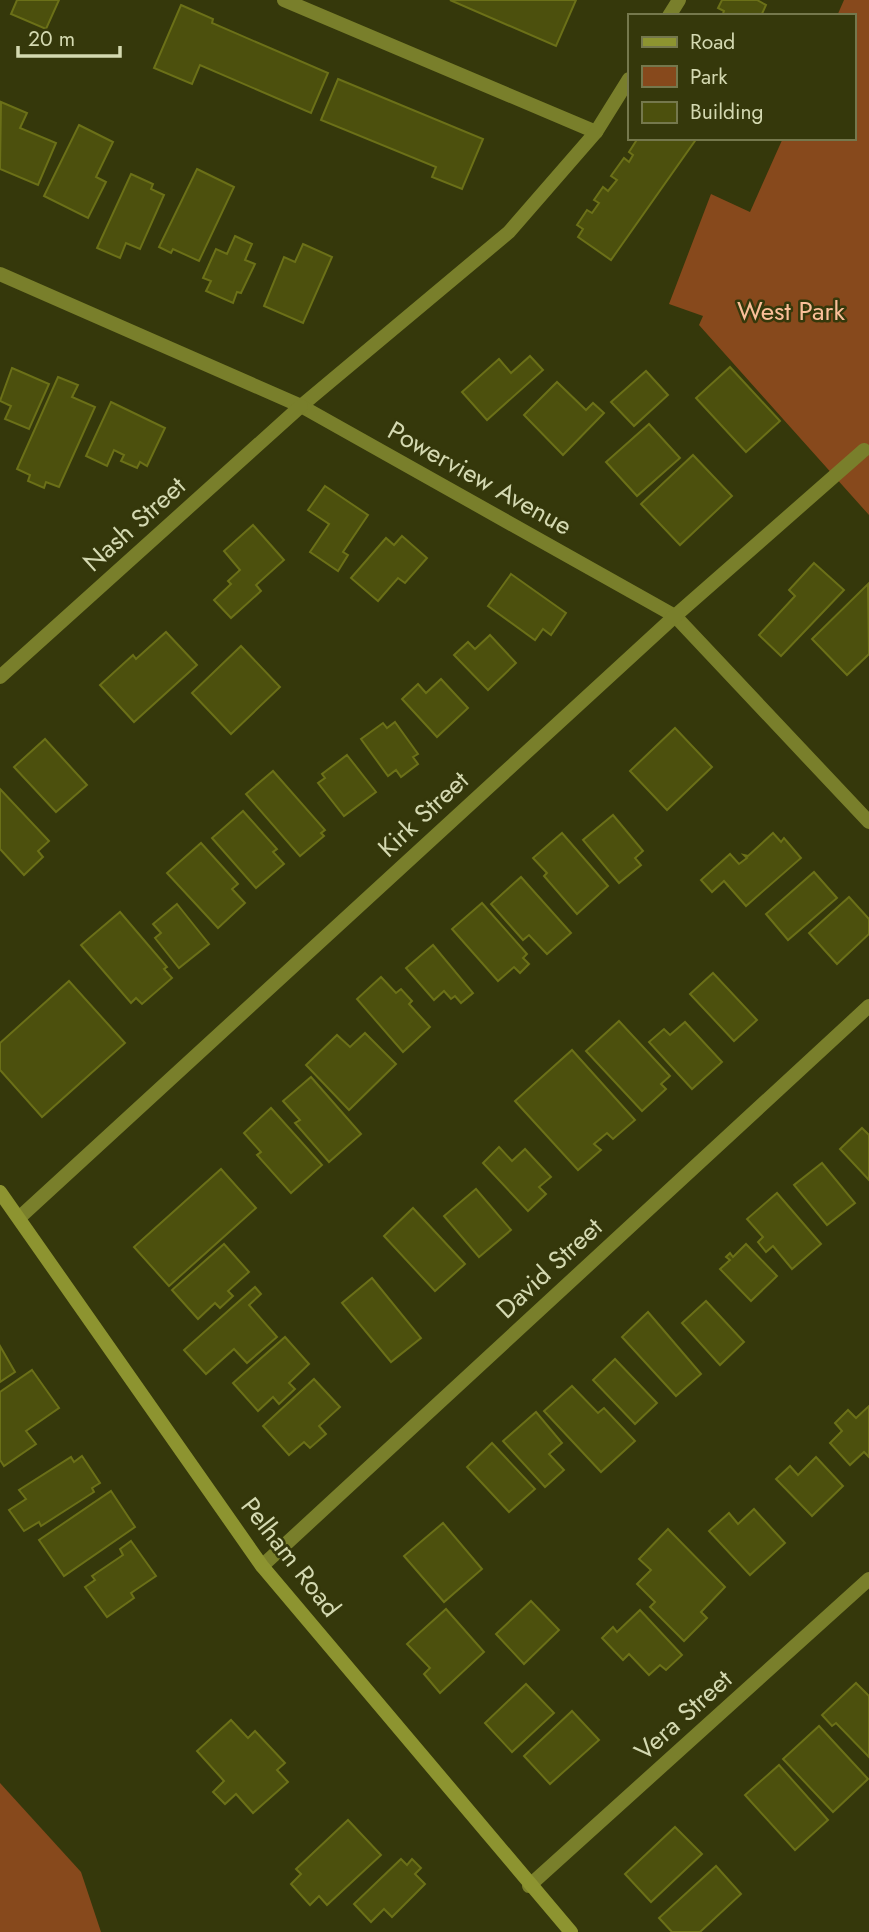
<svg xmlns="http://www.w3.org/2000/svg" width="869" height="1932" font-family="Jost,sans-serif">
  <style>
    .green { fill: #87491c }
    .building { fill: #4c500d; stroke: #6b7018; stroke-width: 2 }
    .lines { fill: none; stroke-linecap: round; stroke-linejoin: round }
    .service { stroke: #797f2b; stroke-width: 14 }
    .minor { stroke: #797f2b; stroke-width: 14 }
    .secondary { stroke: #8d9430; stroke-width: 14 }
    .labels { text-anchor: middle; stroke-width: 5; stroke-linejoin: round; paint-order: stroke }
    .park-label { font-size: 26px; fill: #fbbf99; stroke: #35380b }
    .street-label { font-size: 26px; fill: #d4d9b1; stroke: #35380b }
  </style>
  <rect width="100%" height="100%" fill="#35380b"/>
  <g class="green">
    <polygon points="844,0 869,0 869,515 699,325 703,316 669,304 711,194 750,212 783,138 853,138 853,16 837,16"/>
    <polygon points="0,1783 81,1872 101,1932 0,1932"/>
  </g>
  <g class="building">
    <polygon points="17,0 59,0 46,29 11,14"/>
    <polygon points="450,0 576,0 556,46"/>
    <polygon points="722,0 757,0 766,5 761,16 722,16 724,11 718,8"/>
    <polygon points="181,5 213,19 212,23 328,73 311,113 200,65 192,84 154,68"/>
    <polygon points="338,79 483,139 462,189 432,177 436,167 321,120"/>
    <polygon points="1,102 27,113 20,128 56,143 38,185 0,169"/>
    <polygon points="79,125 113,142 96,177 106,182 88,218 44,196"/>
    <polygon points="638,138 697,138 611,260 578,237 583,229 577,225 587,210 592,213 599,203 594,200 603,187 608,191 617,180 611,176 624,158 629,162 633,155 629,152"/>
    <polygon points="197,169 234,187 199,261 173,249 171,253 159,247"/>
    <polygon points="131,174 153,184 151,189 164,195 140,249 126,243 120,258 97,248"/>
    <polygon points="235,236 252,244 245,260 255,264 241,293 237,292 233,303 206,291 211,281 203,278 216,249 227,254"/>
    <polygon points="303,244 332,257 303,323 264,306 284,257 295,262"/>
    <polygon points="530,356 543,370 487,420 462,392 499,359 511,373"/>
    <polygon points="730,367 780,421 746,452 696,398"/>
    <polygon points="12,368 49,384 29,429 5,419 11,406 0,401"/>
    <polygon points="646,371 668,395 634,426 611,402"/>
    <polygon points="58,377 78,385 72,397 95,407 59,487 46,482 44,488 28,481 30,475 17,469"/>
    <polygon points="557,382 586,410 593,403 604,413 563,455 524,415"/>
    <polygon points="111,402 165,428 147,466 140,462 137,468 121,461 124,455 114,450 107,466 86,456"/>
    <polygon points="649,424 680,458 637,496 606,462"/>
    <polygon points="693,455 732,496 680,545 641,504"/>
    <polygon points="325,486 368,515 343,552 348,555 338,571 310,552 329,524 308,510"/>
    <polygon points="253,525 284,560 256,585 261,591 231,618 214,600 231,584 228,581 240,570 224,551"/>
    <polygon points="402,536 427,558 405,583 398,578 378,601 351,578 386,538 394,545"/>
    <polygon points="814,563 844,590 781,656 759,635 795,596 789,590"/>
    <polygon points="511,574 566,613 551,635 543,629 535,640 488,606"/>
    <polygon points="868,584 869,654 847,675 812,639"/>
    <polygon points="166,632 197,665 134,722 100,685 133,655 136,659"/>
    <polygon points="490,635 516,663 488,690 454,655 468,642 475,649"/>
    <polygon points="241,646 280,687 231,734 192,693"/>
    <polygon points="441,679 468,708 437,737 402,699 418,684 426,693"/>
    <polygon points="395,722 418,754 413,757 418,764 401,777 396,770 388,776 361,739 383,723 387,728"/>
    <polygon points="675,728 712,767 667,810 630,771"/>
    <polygon points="45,739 87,785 56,812 14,767"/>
    <polygon points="347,755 376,792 344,816 318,783 325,778 322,774"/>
    <polygon points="273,771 325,830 321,833 324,836 300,856 246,794"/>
    <polygon points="0,789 49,841 38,851 43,857 24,875 0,849"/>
    <polygon points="243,811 277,849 273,852 284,864 256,888 212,838"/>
    <polygon points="613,815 643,851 635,858 641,865 619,883 583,840"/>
    <polygon points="562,833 608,886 577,914 544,876 547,873 533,858"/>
    <polygon points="773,833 781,842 784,838 801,858 746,906 724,881 712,892 701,880 730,854 739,864 747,858 744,855 748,856"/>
    <polygon points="201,843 238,884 232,889 245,903 218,928 167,873"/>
    <polygon points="814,872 837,898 788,940 766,914"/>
    <polygon points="521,877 571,933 547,954 529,935 523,940 491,904"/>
    <polygon points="849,897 869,919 869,934 837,964 809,933"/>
    <polygon points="482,903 527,954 523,958 529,964 520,973 514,967 498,981 452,929"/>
    <polygon points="177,904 209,944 179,968 155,938 161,933 153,924"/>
    <polygon points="120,912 167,967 164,969 172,978 142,1004 136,998 131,1003 81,945"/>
    <polygon points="433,945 473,993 461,1003 455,996 451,999 444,991 434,1000 406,968"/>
    <polygon points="713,973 757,1020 734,1041 690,994"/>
    <polygon points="381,977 396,993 401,989 412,1001 409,1004 430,1027 403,1052 357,999"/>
    <polygon points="69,981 125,1043 42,1117 0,1070 0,1043"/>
    <polygon points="619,1021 670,1076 661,1084 666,1089 642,1111 586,1051"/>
    <polygon points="685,1022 722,1062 692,1089 649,1042 664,1029 670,1035"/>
    <polygon points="365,1033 396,1064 349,1110 306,1065 337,1035 350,1047"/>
    <polygon points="572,1050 635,1120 613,1139 607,1133 594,1144 601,1150 578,1170 515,1101"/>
    <polygon points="311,1077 361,1134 329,1162 295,1123 300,1120 283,1101"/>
    <polygon points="271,1108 322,1165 291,1193 257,1155 261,1152 244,1133"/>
    <polygon points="862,1128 869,1135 869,1180 840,1149"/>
    <polygon points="499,1147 512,1161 525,1149 551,1177 539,1187 546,1194 528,1211 483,1163"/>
    <polygon points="822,1163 855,1203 827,1225 794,1185"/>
    <polygon points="221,1169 256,1208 169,1286 134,1247"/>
    <polygon points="476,1189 511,1230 479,1257 444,1216"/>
    <polygon points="777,1193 821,1244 792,1269 773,1246 766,1252 758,1242 763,1237 747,1219"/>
    <polygon points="413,1208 465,1264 435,1291 384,1236"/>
    <polygon points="224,1244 249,1272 228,1291 233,1296 220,1308 215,1303 198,1319 172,1290"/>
    <polygon points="746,1244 777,1276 751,1301 720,1269 730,1260 726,1257 730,1253 733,1257"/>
    <polygon points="372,1278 421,1338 391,1362 342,1303"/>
    <polygon points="255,1287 261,1294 249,1305 277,1337 247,1363 234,1349 206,1374 184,1350"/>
    <polygon points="706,1301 744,1342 720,1365 682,1323"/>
    <polygon points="648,1312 701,1374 676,1396 622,1337"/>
    <polygon points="285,1337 309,1364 289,1383 295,1389 279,1404 273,1397 258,1411 233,1383"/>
    <polygon points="0,1346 15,1372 0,1382"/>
    <polygon points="615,1359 657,1403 635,1424 593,1380"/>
    <polygon points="32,1370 59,1408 26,1431 36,1444 4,1466 0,1460 0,1392"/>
    <polygon points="314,1379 340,1407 319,1426 326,1434 310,1448 304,1442 289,1455 263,1426"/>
    <polygon points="572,1386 598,1413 604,1408 635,1441 601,1472 544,1411"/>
    <polygon points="869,1406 869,1457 864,1452 850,1465 830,1443 842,1431 835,1423 848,1410 856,1418"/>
    <polygon points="536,1412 562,1443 549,1454 564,1470 545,1487 503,1441"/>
    <polygon points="492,1443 535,1489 509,1512 467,1467"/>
    <polygon points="82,1456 100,1483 92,1488 94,1492 41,1526 39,1522 24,1531 9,1510 26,1499 19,1490 71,1457 74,1462"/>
    <polygon points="816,1457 843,1486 812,1516 776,1479 790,1466 798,1475"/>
    <polygon points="111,1491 135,1527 64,1576 39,1540"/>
    <polygon points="754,1509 785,1543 750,1575 709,1531 729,1513 738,1524"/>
    <polygon points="443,1523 482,1569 444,1602 404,1556"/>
    <polygon points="668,1529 725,1587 701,1612 707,1618 684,1641 650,1607 655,1602 637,1584 651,1570 639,1559"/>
    <polygon points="131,1541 156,1576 131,1593 134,1598 107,1617 85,1587 95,1580 92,1576 123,1555 120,1549"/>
    <polygon points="531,1601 559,1630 524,1664 496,1634"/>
    <polygon points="446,1609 484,1652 440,1693 424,1674 430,1668 407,1644"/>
    <polygon points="640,1610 682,1655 666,1670 660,1665 649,1675 629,1654 623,1660 602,1638 613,1627 617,1632"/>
    <polygon points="856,1683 869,1696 869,1757 836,1723 832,1726 822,1715"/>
    <polygon points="526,1684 554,1713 512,1752 485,1723"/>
    <polygon points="572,1711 599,1740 550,1784 524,1756"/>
    <polygon points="231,1720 248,1738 255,1731 285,1763 277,1770 288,1782 253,1813 236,1794 225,1804 213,1792 224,1781 197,1751"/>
    <polygon points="819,1726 868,1779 833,1812 783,1759"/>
    <polygon points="779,1765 828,1820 795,1850 745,1795"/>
    <polygon points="348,1820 381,1855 327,1905 319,1896 310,1905 291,1884 301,1874 296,1869"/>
    <polygon points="675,1827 702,1854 651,1902 625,1874"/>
    <polygon points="401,1859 407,1865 412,1859 421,1868 415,1874 425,1884 392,1917 384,1909 371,1922 354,1904"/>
    <polygon points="716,1866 741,1894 700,1932 672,1932 659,1918"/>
  </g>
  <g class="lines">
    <g class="service">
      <polyline points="284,0 596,132"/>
      <polyline points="669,16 679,0"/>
      <polyline points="301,406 509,232 596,132 629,79"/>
    </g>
    <g class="minor">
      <polyline points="0,274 301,406 675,616 869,822"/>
      <polyline points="0,677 301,406"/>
      <polyline points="20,1217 675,616 864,450"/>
      <polyline points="262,1566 869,1006"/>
      <polyline points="529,1886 869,1579"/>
    </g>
    <polyline class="secondary" points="0,1192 262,1566 571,1932"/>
  </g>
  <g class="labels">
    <g class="park-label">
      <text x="791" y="320">West Park</text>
    </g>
    <g class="street-label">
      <text transform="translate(480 478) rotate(29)" y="9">Powerview Avenue</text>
      <text transform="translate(134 524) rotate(-42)" y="9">Nash Street</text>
      <text transform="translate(423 814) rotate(-43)" y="9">Kirk Street</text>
      <text transform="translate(549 1268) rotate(-43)" y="9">David Street</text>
      <text transform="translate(291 1557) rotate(52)" y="9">Pelham Road</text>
      <text transform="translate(683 1715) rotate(-42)" y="9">Vera Street</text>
    </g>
  </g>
  <rect x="628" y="14" width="228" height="126" fill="#35380b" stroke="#75784d" stroke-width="2"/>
  <rect x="642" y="37" width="35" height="10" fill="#8d9430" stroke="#75784d" stroke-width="2"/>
  <text x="690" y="49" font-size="21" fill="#d4d9b1">Road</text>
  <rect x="642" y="66" width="35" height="21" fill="#87491c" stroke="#75784d" stroke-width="2"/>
  <text x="690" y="84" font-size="21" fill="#d4d9b1">Park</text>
  <rect x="642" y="102" width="35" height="21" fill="#4c500d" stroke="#75784d" stroke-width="2"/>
  <text x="690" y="119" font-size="21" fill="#d4d9b1">Building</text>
  <path d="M18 46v10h102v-10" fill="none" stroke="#d4d9b1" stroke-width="3.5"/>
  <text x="28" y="46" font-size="21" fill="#d4d9b1" stroke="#35380b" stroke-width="5" paint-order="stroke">20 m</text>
</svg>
